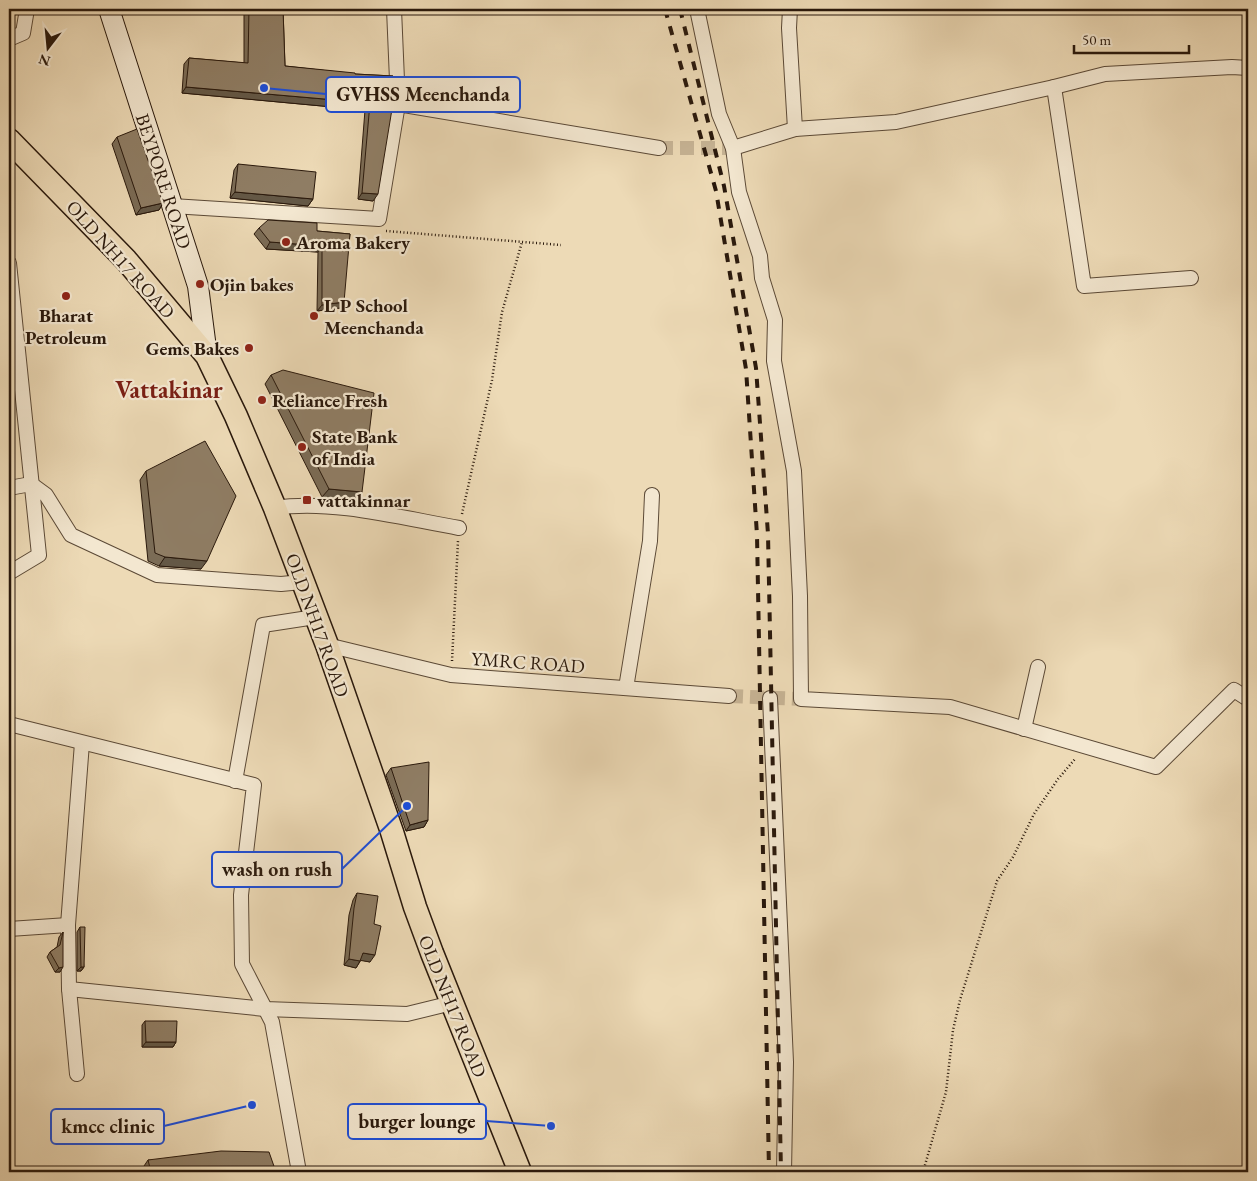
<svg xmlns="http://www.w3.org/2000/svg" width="1257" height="1181" font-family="'EB Garamond',serif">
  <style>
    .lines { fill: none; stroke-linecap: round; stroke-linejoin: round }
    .minor-tunnel { stroke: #c6b394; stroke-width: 14; stroke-dasharray: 14 7; stroke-linecap: butt }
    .minor-casing { stroke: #5b4936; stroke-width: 16 }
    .secondary-casing { stroke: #2a190c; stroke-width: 22 }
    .primary-casing { stroke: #2a190c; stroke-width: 25 }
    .path { stroke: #2a190c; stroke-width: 2.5; stroke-dasharray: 1 2.5; stroke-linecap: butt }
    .minor { stroke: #f3e7d0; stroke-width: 14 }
    .secondary { stroke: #f3e7d0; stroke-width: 20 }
    .primary { stroke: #eddab6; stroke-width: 22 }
    .rail { stroke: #2a190c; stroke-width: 4; stroke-dasharray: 9 9; stroke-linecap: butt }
    .wall { fill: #7b6c56; stroke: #2a190c }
    .shaded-wall { fill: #645846; stroke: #2a190c }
    .building { fill: #8f7d64; stroke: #2a190c }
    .poi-dot { fill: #8f2418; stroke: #f3e7d0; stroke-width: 2 }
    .labels { text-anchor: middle; stroke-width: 4.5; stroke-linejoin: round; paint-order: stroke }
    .street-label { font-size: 19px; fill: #2a190c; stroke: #f3e7d0 }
    .poi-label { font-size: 19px; font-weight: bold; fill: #2a190c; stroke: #f3e7d0; text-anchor: start }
    .district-label { font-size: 24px; font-weight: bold; fill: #7a1f14; stroke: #f3e7d0 }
    .leader { fill: none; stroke: #1d4ed8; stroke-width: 2 }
    .callout-dot { fill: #1d4ed8; stroke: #f3e7d0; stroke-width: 2 }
    .callout { fill: #f3e7d0; stroke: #1d4ed8; stroke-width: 2 }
    .callout-label { font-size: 20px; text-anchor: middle; font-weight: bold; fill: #2a190c }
  </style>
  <rect width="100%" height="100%" fill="#eddab6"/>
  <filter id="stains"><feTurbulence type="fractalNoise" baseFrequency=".004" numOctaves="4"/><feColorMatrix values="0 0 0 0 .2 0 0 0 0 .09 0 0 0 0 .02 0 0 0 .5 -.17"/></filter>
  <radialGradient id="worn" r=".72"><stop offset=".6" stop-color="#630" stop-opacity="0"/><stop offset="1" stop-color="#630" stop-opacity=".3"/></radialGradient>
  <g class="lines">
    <g class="minor-tunnel">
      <polyline points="659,148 733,148"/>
      <polyline points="729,696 801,699"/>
    </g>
    <g class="minor-casing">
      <g id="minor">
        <polyline points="394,9 398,104"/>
        <polyline points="697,9 719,114 733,148 739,192 760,256 762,278 775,320 774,361 794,471 800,596 801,699 950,707 1156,767 1234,690 1248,699"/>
        <polyline points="790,9 789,28 795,129"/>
        <polyline points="9,39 23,33 27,9"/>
        <polyline points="1054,87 1084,286 1191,278"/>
        <polyline points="733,148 795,129 896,122 1054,87 1105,74 1232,67 1248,68"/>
        <polyline points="172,206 379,219 398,104 659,148"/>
        <polyline points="9,263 39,555 9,573"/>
        <polyline points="9,488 31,484 46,495 71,535 157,575 281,584 302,582"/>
        <path d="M 275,508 C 331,499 402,518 459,528"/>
        <polyline points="327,645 451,675 729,696"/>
        <polyline points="626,688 650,541 652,495"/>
        <polyline points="770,698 786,1062 784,1172"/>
        <polyline points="9,724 254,785 241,895 242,964 272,1022 299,1172"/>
        <polyline points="1024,729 1038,667"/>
        <polyline points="235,781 263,625 315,617"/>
        <polyline points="9,929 68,925"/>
        <polyline points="69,989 265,1009 407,1014 452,1003"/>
        <polyline points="77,1074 69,989 68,925 82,743"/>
      </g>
    </g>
    <g class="secondary-casing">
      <polyline id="secondary" points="109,9 198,286 207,356"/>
    </g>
    <g class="primary-casing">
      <polyline id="primary" points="9,140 126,260 207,356 236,416 275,508 327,645 392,832 415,907 432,953 520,1172"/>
    </g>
    <g class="path">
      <polyline points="386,231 561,245"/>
      <polyline points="462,514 492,380 502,312 522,242"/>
      <polyline points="452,661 458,541"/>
      <polyline points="923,1172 946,1092 953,1030 960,1000 997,881 1013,857 1034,814 1058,779 1075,759"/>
    </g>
    <use href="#minor" class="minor"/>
    <use href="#secondary" class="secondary"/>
    <use href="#primary" class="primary"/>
    <g class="rail">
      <polyline points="665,9 716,191 746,369 757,535 769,1172"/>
      <polyline points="680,9 724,186 756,368 768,534 781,1172"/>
    </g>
  </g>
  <g class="wall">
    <polygon points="244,9 283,9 285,66 355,74 393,76 373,201 358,199 365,110 182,93 184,64 189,58 244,63"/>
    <polygon points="117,137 163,203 159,210 136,215 112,144"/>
    <polygon points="238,164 313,199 308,206 230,198 234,170"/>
    <polygon points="259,228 317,231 350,234 340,308 317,311 318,252 266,249 254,234"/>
    <polygon points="271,375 362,492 356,501 322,497 265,384"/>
    <polygon points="146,471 201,569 159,566 148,561 140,480"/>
    <polygon points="391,768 428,820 424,827 406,831 386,775"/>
    <polygon points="357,893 374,924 370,962 361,960 356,968 344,965 349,915 353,900"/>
    <polygon points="80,927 84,967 81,971 77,971 77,932"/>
    <polygon points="63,932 60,972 55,972 47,957 50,952 57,947 59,937"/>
    <polygon points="145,1021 176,1042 173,1047 142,1047 142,1025"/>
    <polygon points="148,1160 276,1172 145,1172 144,1166"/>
  </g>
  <g class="shaded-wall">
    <polygon points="186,87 370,103 365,110 182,93"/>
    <polygon points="235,192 313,199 308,206 230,198"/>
    <polygon points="362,193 378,194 373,201 358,199"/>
    <polygon points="163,203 159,210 136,215 141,208"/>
    <polygon points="270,242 322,246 318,252 266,249"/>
    <polygon points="344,302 340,308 317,311 322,305"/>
    <polygon points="329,489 362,492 356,501 322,497"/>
    <polygon points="165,557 207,561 201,569 159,566"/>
    <polygon points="428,820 424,827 406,831 410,825"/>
    <polygon points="363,953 375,955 370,962 358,960"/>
    <polygon points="349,959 360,961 356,968 344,965"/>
    <polygon points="63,967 60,972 55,972 59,968"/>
    <polygon points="81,967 84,967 81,971 77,971"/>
    <polygon points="146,1042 176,1042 173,1047 142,1047"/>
  </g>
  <g class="building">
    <polygon points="249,9 283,9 285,66 355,73 355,74 393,76 394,97 378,194 362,193 370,103 186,87 189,58 248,63"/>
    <polygon points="137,129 163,203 141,208 117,137"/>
    <polygon points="238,164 316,172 313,199 235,192"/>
    <polygon points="268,220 317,223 317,231 350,234 344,302 322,305 322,246 270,242 259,228"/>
    <polygon points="283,370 374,393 362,492 329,489 271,375"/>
    <polygon points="205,441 236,496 207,561 165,557 155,553 146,471"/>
    <polygon points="429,762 428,820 410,825 391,768"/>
    <polygon points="357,893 378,896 374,924 381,926 375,955 363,953 360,961 349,959 354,908"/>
    <polygon points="80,927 85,927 84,967 81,967"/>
    <polygon points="63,932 63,967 59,968 50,952 60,945"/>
    <polygon points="145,1021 177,1021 176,1042 146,1042"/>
    <polygon points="221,1151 269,1152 276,1172 151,1172 148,1160"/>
  </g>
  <g class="poi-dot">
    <circle cx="286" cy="242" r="5"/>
    <circle cx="200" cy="284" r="5"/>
    <circle cx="66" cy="296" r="5"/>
    <circle cx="314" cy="316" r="5"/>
    <circle cx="249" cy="348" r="5"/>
    <circle cx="262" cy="400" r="5"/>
    <circle cx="302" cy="447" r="5"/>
    <rect x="302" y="495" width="10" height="10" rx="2.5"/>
  </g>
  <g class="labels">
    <g class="street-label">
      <text transform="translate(164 181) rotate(72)" y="7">BEYPORE ROAD</text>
      <text transform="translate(121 259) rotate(48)" y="7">OLD NH17 ROAD</text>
      <text transform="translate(318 625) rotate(70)" y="7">OLD NH17 ROAD</text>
      <text transform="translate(528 662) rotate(4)" y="7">YMRC ROAD</text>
      <text transform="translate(453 1006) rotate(68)" y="7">OLD NH17 ROAD</text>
    </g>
    <g class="poi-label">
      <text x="296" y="249">Aroma Bakery</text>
      <text x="210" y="291">Ojin bakes</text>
      <text x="324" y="312">L P School<tspan x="324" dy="22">Meenchanda</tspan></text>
      <text x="66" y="322" text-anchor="middle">Bharat<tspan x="66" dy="22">Petroleum</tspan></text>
      <text x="239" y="355" text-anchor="end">Gems Bakes</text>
      <text x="272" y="407">Reliance Fresh</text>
      <text x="312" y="443">State Bank<tspan x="312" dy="22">of India</tspan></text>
      <text x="317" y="507">vattakinnar</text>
    </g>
    <g class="district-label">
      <text x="169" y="398">Vattakinar</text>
    </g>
  </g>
  <path class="leader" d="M264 88L326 94M407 806L342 869M551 1126L486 1121M252 1105L164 1126"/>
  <g class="callout-dot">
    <circle cx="264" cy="88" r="5"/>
    <circle cx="407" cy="806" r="5"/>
    <circle cx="551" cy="1126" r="5"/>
    <circle cx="252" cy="1105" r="5"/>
  </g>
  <g class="callout">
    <rect x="326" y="77" width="194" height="35" rx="5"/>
    <rect x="212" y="852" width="130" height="35" rx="5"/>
    <rect x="348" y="1104" width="138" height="35" rx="5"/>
    <rect x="51" y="1109" width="113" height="35" rx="5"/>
  </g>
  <g class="callout-label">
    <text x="423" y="101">GVHSS Meenchanda</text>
    <text x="277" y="876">wash on rush</text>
    <text x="417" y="1128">burger lounge</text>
    <text x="108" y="1133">kmcc clinic</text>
  </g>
  <rect width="1257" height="1181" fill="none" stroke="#eddab6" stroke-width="30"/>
  <rect x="10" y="10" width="1237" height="1161" fill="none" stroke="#2a190c" stroke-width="2.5"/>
  <rect x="15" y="15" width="1227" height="1151" fill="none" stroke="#2a190c"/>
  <g transform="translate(48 48) rotate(196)" stroke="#f3e7d0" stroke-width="4" paint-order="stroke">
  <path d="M0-4L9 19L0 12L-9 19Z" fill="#2a190c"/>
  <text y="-8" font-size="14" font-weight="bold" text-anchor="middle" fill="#2a190c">N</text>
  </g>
  <path d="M1074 45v8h115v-8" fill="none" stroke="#2a190c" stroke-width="2.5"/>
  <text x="1082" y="45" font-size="15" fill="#2a190c" stroke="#f3e7d0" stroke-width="4" paint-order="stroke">50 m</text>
  <rect width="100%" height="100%" filter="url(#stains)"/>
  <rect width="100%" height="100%" fill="url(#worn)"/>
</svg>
